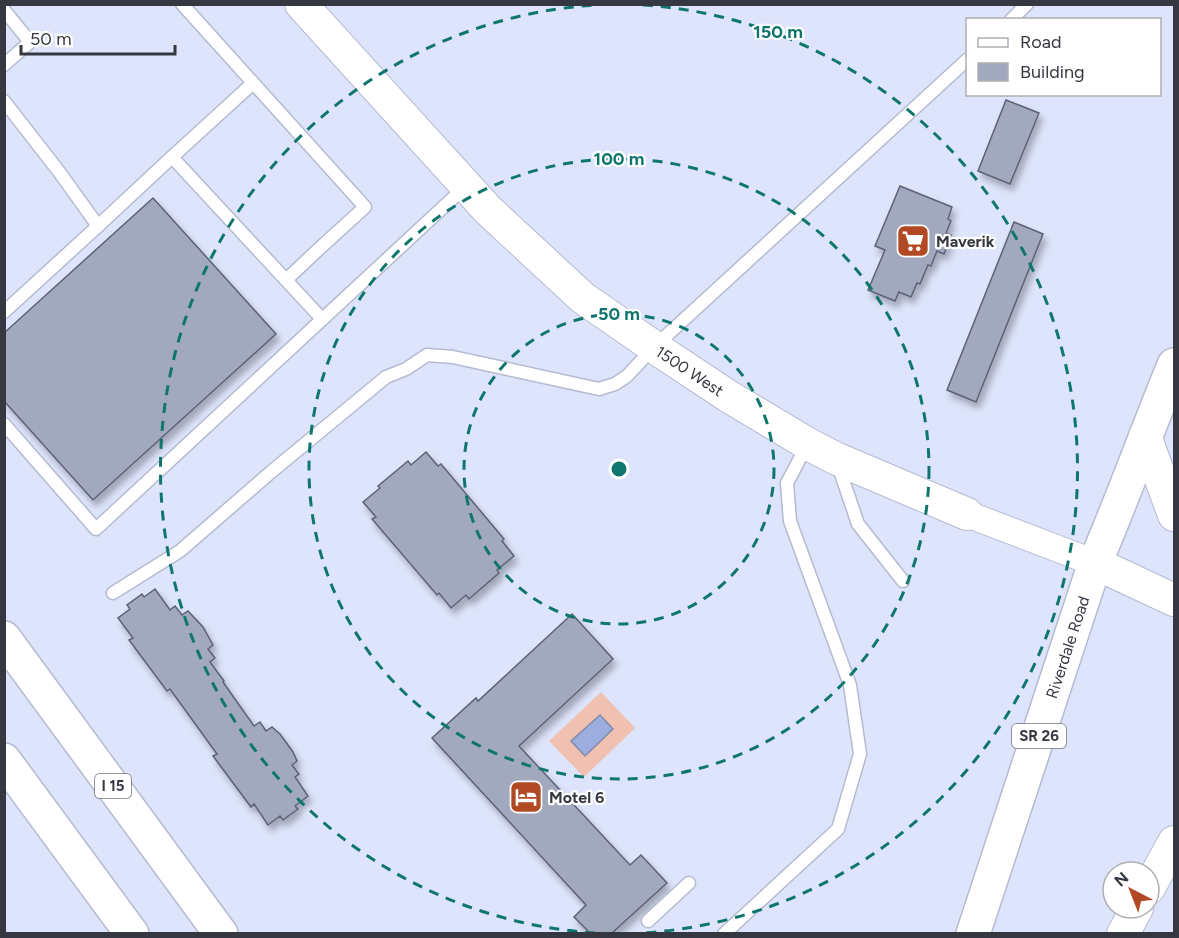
<svg xmlns="http://www.w3.org/2000/svg" width="1179" height="938" font-family="Figtree,sans-serif">
  <style>
    .green { fill: #f0c0b0 }
    .water { fill: #9daddd; stroke: #7e8aae; stroke-width: 1.5 }
    .building { fill: #a2a9be; stroke: #5c6276; stroke-width: 1.5; filter: url(#shadow) }
    .lines { fill: none; stroke-linecap: round; stroke-linejoin: round }
    .service-casing { stroke: #b4bbd1; stroke-width: 15 }
    .minor-casing { stroke: #b4bbd1; stroke-width: 28 }
    .tertiary-casing { stroke: #b4bbd1; stroke-width: 34 }
    .primary-casing { stroke: #b4bbd1; stroke-width: 36 }
    .motorway-casing { stroke: #b4bbd1; stroke-width: 36 }
    .service { stroke: #fff; stroke-width: 12 }
    .minor { stroke: #fff; stroke-width: 26 }
    .tertiary { stroke: #fff; stroke-width: 32 }
    .primary { stroke: #fff; stroke-width: 33 }
    .motorway { stroke: #fff; stroke-width: 33 }
    .ring { fill: none; stroke: #0f766e; stroke-width: 3; stroke-dasharray: 10 8 }
    .labels { text-anchor: middle; stroke-width: 4.5; stroke-linejoin: round; paint-order: stroke }
    .shield { fill: #fff; stroke: #727479; stroke-width: 1.5 }
    .shield-label { font-size: 15px; font-weight: bold; fill: #353840 }
    .poi-label { font-size: 16px; font-weight: bold; fill: #353840; stroke: #fff; text-anchor: start }
    .street-label { font-size: 16px; fill: #353840; stroke: #fff }
    .centre { fill: #0f766e; stroke: #fff; stroke-width: 3 }
    .ring-label { font-size: 18px; text-anchor: middle; font-weight: bold; fill: #0f766e; stroke: #fff; stroke-width: 4.5; stroke-linejoin: round; paint-order: stroke }
  </style>
  <defs>
    <filter id="shadow"><feDropShadow dx="3.5" dy="6" stdDeviation="3" flood-color="#0004"/></filter>
  </defs>
  <rect width="100%" height="100%" fill="#dde4fb"/>
  <polygon class="green" points="601,692 635,728 584,777 549,741"/>
  <polygon class="water" points="600,715 613,729 585,756 571,741"/>
  <g class="building">
    <polygon points="1006,100 1039,113 1010,184 978,171"/>
    <polygon points="900,186 952,207 948,219 951,221 946,233 951,235 944,254 937,251 931,266 928,265 920,284 917,283 911,297 899,292 895,301 868,290 885,250 875,246"/>
    <polygon points="153,198 276,334 93,500 4,401 4,333"/>
    <polygon points="1014,222 1043,234 976,402 947,390"/>
    <polygon points="426,452 438,466 441,464 504,539 502,541 514,556 497,570 499,573 469,599 466,595 451,608 439,593 437,595 372,519 376,517 363,502 380,488 378,486 408,461 411,465"/>
    <polygon points="155,589 170,610 175,606 182,615 188,611 203,627 213,645 208,649 215,658 210,662 224,681 223,682 254,726 260,722 266,731 272,727 280,734 293,752 297,761 292,765 299,774 295,777 308,796 295,806 298,809 283,820 280,816 268,825 254,804 251,807 213,756 217,754 170,689 167,691 129,640 133,638 118,618 130,609 127,605 142,594 144,597"/>
    <polygon points="572,614 613,659 519,746 630,865 641,855 667,883 612,933 590,933 574,917 586,905 432,738 476,698 478,701"/>
  </g>
  <g class="lines">
    <g class="service-casing">
      <g id="service">
        <polyline points="182,4 365,207 321,247 286,280"/>
        <polyline points="4,10 30,42 4,65"/>
        <polyline points="1011,20 1027,4"/>
        <polyline points="4,101 60,173 98,226 4,312"/>
        <polyline points="172,157 253,83"/>
        <polyline points="98,226 172,157 322,319"/>
        <polyline points="4,424 96,529 465,187"/>
        <polyline points="838,465 858,524 903,581"/>
        <polyline points="113,593 180,551 271,472 386,377 406,369 427,355 453,357 599,389 615,384 627,376 654,347 968,59"/>
        <polyline points="648,921 689,883"/>
        <polyline points="724,934 838,829 860,754 850,685 790,521 787,483 807,445"/>
      </g>
    </g>
    <g class="minor-casing">
      <polyline id="minor" points="967,514 1095,563"/>
    </g>
    <g class="tertiary-casing">
      <g id="tertiary">
        <path id="s1" d="M 301,4 L 488,210 L 583,298 L 654,347 L 728,396 L 808,444 L 835,458 L 967,514"/>
        <polyline points="1145,436 1174,515"/>
        <polyline points="1095,563 1174,600"/>
        <polyline points="1149,888 1174,842"/>
        <polyline points="1123,934 1137,908"/>
      </g>
    </g>
    <g class="primary-casing">
      <g id="primary">
        <path id="s2" d="M 973,934 L 1095,563 C 1123,498 1147,431 1174,365"/>
      </g>
    </g>
    <g class="motorway-casing">
      <g id="motorway">
        <polyline points="4,638 221,934"/>
        <polyline points="4,760 132,934"/>
      </g>
    </g>
    <use href="#service" class="service"/>
    <use href="#minor" class="minor"/>
    <use href="#tertiary" class="tertiary"/>
    <use href="#primary" class="primary"/>
    <use href="#motorway" class="motorway"/>
  </g>
  <g class="ring">
    <circle cx="619" cy="469" r="155"/>
    <circle cx="619" cy="469" r="310"/>
    <path d="M595 933A465 465 0 0 1 595 5M643 5A465 465 0 0 1 643 933"/>
  </g>
  <defs>
    <g id="supermarket-square" transform="scale(1.725)"><rect x="-9" y="-9" width="18" height="18" rx="4" fill="#b14a24" stroke="#fff"/><path d="M-6-5.5h2.5l.6 2H6L4.5 2H-2.5L-4.4-4H-6ZM-1.5 3.2a1.3 1.3 0 1 0 .1 0ZM3 3.2a1.3 1.3 0 1 0 .1 0Z" fill="#fff"/></g>
    <g id="hotel-square" transform="scale(1.725)"><rect x="-9" y="-9" width="18" height="18" rx="4" fill="#b14a24" stroke="#fff"/><path d="M-6-4.5h1.5V1H6V5H4.5V3h-9V5H-6ZM-4 0a1.8 1.8 0 1 1 3.6 0ZM.5 0V-2.5h3Q6-2.5 6 0Z" fill="#fff"/></g>
  </defs>
  <g fill-rule="evenodd">
    <use href="#supermarket-square" x="913" y="241"/>
    <use href="#hotel-square" x="526" y="797"/>
  </g>
  <g class="labels">
    <g class="shield">
      <rect x="1012" y="724" width="54" height="24" rx="4.5"/>
      <rect x="95" y="774" width="36" height="24" rx="4.5"/>
    </g>
    <g class="shield-label">
      <text x="1039" y="741">SR 26</text>
      <text x="113" y="791">I 15</text>
    </g>
    <g class="poi-label">
      <text x="936" y="247">Maverik</text>
      <text x="549" y="803">Motel 6</text>
    </g>
    <g class="street-label">
      <text dy="6" stroke="none"><textPath href="#s1" startOffset="537">1500 West</textPath></text>
      <text dy="6" stroke="none"><textPath href="#s2" startOffset="302">Riverdale Road</textPath></text>
    </g>
  </g>
  <circle cx="619" cy="469" r="9" class="centre"/>
  <g class="ring-label">
    <text x="778" y="38">150 m</text>
    <text x="619" y="165">100 m</text>
    <text x="619" y="320">50 m</text>
  </g>
  <rect width="1179" height="938" fill="none" stroke="#353840" stroke-width="12"/>
  <rect x="966" y="18" width="195" height="78" fill="#ffffff" stroke="#aeafb3" stroke-width="1.5"/>
  <rect x="978" y="38" width="30" height="9" fill="#ffffff" stroke="#aeafb3" stroke-width="1.5"/>
  <text x="1020" y="48" font-size="18" fill="#353840">Road</text>
  <rect x="978" y="63" width="30" height="18" fill="#a2a9be" stroke="#aeafb3" stroke-width="1.5"/>
  <text x="1020" y="78" font-size="18" fill="#353840">Building</text>
  <g transform="translate(1131 890) rotate(318)"><circle r="28" fill="#ffffff" stroke="#aeafb3" stroke-width="1.5"/>
  <path d="M0-4.5L10 22L0 15L-10 22Z" fill="#b14a24"/>
  <text y="-9" font-size="16" font-weight="bold" text-anchor="middle" fill="#353840">N</text>
  </g>
  <path d="M21 45v9h154v-9" fill="none" stroke="#353840" stroke-width="3"/>
  <text x="30" y="45" font-size="18" fill="#353840" stroke="#ffffff" stroke-width="4.5" paint-order="stroke">50 m</text>
</svg>
